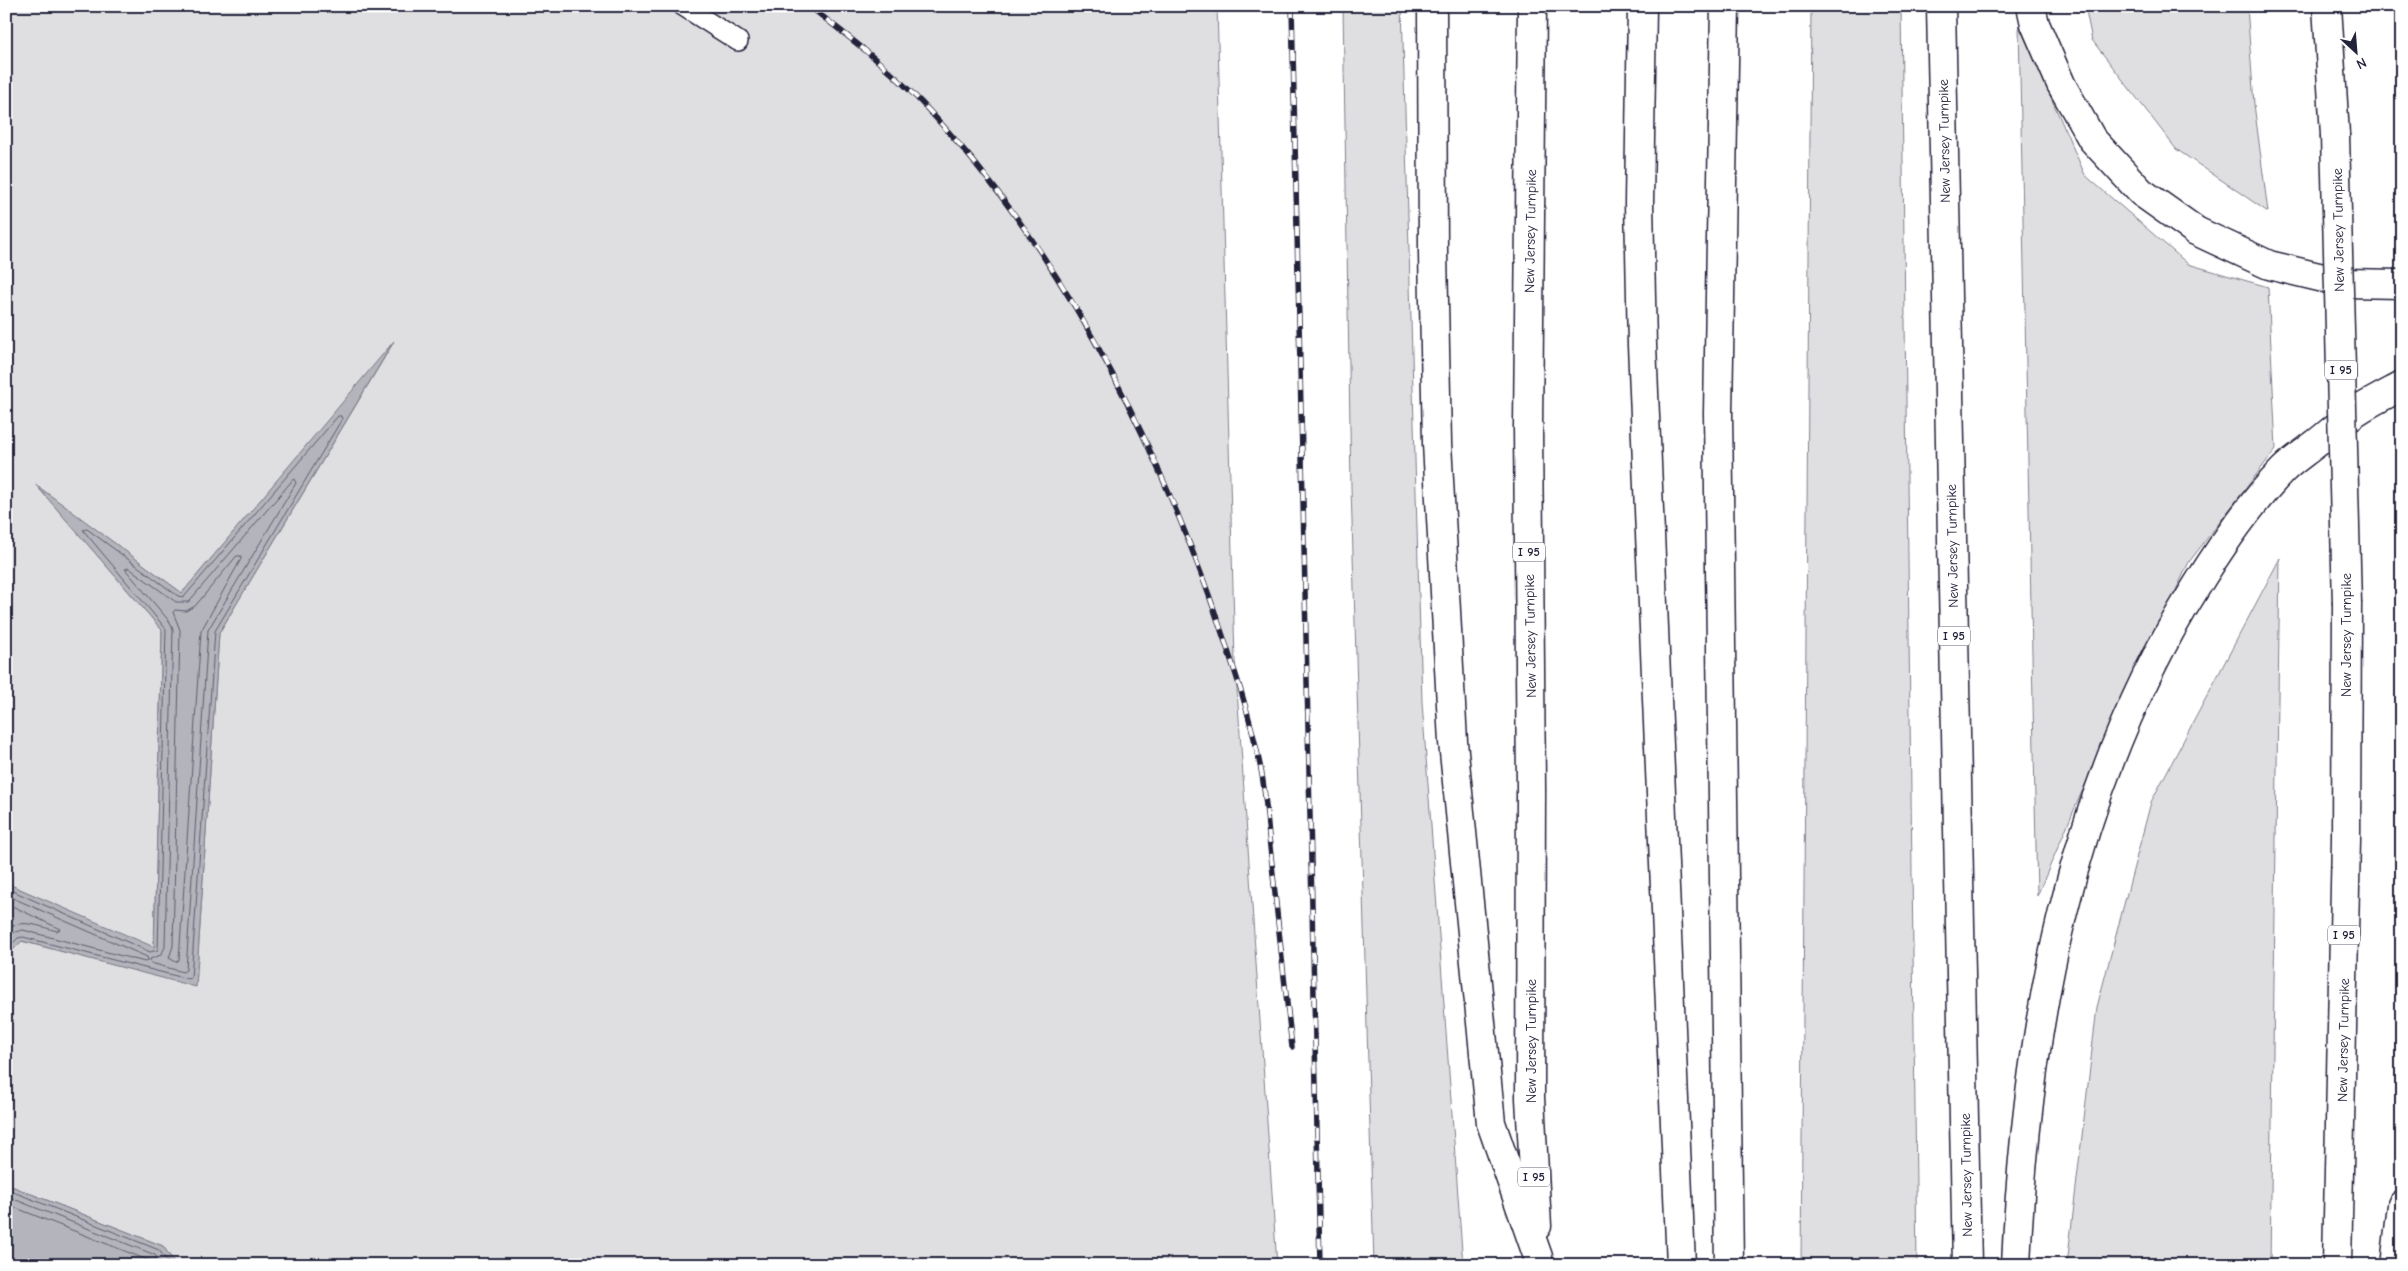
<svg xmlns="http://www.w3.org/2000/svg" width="2408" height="1271" font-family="'Comic Neue',sans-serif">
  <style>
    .green { fill: #dfdfe2; stroke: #80808e }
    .water { fill: #b4b4bc; stroke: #7a7a88 }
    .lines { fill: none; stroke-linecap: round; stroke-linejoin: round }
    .shore { stroke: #5c5c6f; stroke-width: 1 }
    .service-casing { stroke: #22223b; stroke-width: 22 }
    .motorway-casing { stroke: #22223b; stroke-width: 31 }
    .service { stroke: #fff; stroke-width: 19 }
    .motorway { stroke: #fff; stroke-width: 28 }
    .rail-casing { stroke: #22223b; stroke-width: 5.5 }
    .rail { stroke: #fff; stroke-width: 4; stroke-dasharray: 11; stroke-linecap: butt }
    .motorway-bridge-casing { stroke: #22223b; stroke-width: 31; stroke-linecap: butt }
    .motorway-bridge { stroke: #fff; stroke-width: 28 }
    .labels { text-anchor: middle; stroke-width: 4.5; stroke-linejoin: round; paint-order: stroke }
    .shield { fill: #fff; stroke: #646476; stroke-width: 1 }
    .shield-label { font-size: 12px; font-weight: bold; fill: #22223b }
    .street-label { font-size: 14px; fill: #22223b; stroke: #fff }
  </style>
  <rect width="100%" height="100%" fill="#fff"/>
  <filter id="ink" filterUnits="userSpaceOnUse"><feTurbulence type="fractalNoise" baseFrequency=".02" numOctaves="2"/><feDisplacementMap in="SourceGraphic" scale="10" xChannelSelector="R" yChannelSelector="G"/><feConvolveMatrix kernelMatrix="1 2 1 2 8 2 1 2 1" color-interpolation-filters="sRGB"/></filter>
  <g filter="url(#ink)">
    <g class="green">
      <polygon points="6,6 1217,6 1235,661 1277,1265 176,1265 163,1246 6,1184 6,957 21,941 196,986 219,633 392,345 182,593 37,486 162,630 154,948 6,883"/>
      <polygon points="1343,6 1402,6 1422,702 1463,1265 1374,1265 1351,487"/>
      <polygon points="1811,6 1901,6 1917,1265 1801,1265"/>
      <polygon points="2085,6 2247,6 2254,104 2268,212 2176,149 2092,40"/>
      <polygon points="2019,25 2085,175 2188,264 2268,287 2276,449 2189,562 2080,796 2037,896"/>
      <polygon points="2280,558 2270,1265 2067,1265 2097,1007 2151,802"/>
    </g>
    <g class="water">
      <polygon points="394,341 219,633 196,987 22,941 6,957 6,883 154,947 162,630 35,484 182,593"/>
      <polygon points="6,1184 163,1246 176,1265 6,1265"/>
    </g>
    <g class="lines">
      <g class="shore">
        <polygon points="294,479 296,483 208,630 186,970 183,972 151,963 150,959 161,955 165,947 173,630 170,622 125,569 129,568 176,602 188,602"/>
        <polygon points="237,556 241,556 241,559 201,631 179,960 176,962 169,958 173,946 180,630 173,612 175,610 186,611 195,606"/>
        <polyline points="6,888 150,952 158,950 166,629 83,530 87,529 178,596 184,597 338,416 341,416 342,419 215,631 191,978 188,979 23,937 18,938 6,950"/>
        <polyline points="6,895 147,957 148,960 145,962 23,930 15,932 6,941"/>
        <path d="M 6,903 L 60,929 L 57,931 C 41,927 20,917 6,930"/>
        <polyline points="6,1189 159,1250 170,1265"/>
        <polyline points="6,1196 155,1255 162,1265"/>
        <polyline points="6,1204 150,1261 153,1265"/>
      </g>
      <g class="service-casing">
        <polyline id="service" points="683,6 738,41"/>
      </g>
      <g class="motorway-casing">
        <g id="motorway">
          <polyline points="1432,6 1433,254 1437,443 1453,742 1491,1123 1538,1257"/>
          <polyline points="1532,6 1528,427 1531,789 1530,1098 1537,1226"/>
          <polyline points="1642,6 1639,203 1642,345 1681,1265"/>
          <polyline points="1725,6 1718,413 1729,1265"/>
          <polyline points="1941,6 1967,1265"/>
          <polyline points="2031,6 2035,24 2061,84 2092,139 2141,192 2196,231 2269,265 2344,283 2402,284"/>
          <polyline points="2327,6 2335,135"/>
          <path d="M 2016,1265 C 2026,1031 2070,788 2196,587 C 2221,546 2249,505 2283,470 C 2292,461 2304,453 2314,445 C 2330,433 2345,418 2362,408 C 2375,400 2389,393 2402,386"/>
          <polyline points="2337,1265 2346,839 2347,604"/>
          <polyline points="2395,1265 2402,1205"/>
        </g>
      </g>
      <use href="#service" class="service"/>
      <use href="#motorway" class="motorway"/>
      <g class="rail-casing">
        <g id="rail">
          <path d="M 809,6 C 848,36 888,67 922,103 C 1055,242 1145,418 1210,598 C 1230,656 1251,715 1262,775 C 1267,804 1268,834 1272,864 C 1278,925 1285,986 1292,1047"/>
          <polyline points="1292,6 1320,1265"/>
        </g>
      </g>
      <use href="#rail" class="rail"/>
      <g class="motorway-bridge-casing">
        <polyline id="motorway-bridge" points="2335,135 2347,604"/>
      </g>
      <use href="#motorway-bridge" class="motorway-bridge"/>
    </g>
  </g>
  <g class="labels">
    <g class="shield">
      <rect x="2325" y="360.5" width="32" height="19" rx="4"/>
      <rect x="1513" y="542.5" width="32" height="19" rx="4"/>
      <rect x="1938" y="626.5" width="32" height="19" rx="4"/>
      <rect x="2328" y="925.5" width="32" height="19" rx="4"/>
      <rect x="1518" y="1167.5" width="32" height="19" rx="4"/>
    </g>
    <g class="shield-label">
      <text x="2341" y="374">I 95</text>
      <text x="1529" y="556">I 95</text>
      <text x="1954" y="640">I 95</text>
      <text x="2344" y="939">I 95</text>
      <text x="1534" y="1181">I 95</text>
    </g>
    <g class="street-label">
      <text transform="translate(1944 141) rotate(-91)" y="5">New Jersey Turnpike</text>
      <text transform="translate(2338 230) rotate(-91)" y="5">New Jersey Turnpike</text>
      <text transform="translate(1530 231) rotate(-89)" y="5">New Jersey Turnpike</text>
      <text transform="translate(1952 546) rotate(-91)" y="5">New Jersey Turnpike</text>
      <text transform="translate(2346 635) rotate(-90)" y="5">New Jersey Turnpike</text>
      <text transform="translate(1530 636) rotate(-91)" y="5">New Jersey Turnpike</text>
      <text transform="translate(2343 1040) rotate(-89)" y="5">New Jersey Turnpike</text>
      <text transform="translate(1531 1041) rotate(-90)" y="5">New Jersey Turnpike</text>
      <text transform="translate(1966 1175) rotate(-91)" y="5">New Jersey Turnpike</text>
    </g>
  </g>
  <rect width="2408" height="1271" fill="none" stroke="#fff" stroke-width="25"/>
  <rect x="12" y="12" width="2383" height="1246" fill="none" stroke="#22223b" stroke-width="2" filter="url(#ink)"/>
  <g transform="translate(2356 52) rotate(154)" stroke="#ffffff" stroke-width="4" paint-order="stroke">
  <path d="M0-4L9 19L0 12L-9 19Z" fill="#22223b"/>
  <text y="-8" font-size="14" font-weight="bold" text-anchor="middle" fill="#22223b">N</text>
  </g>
</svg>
